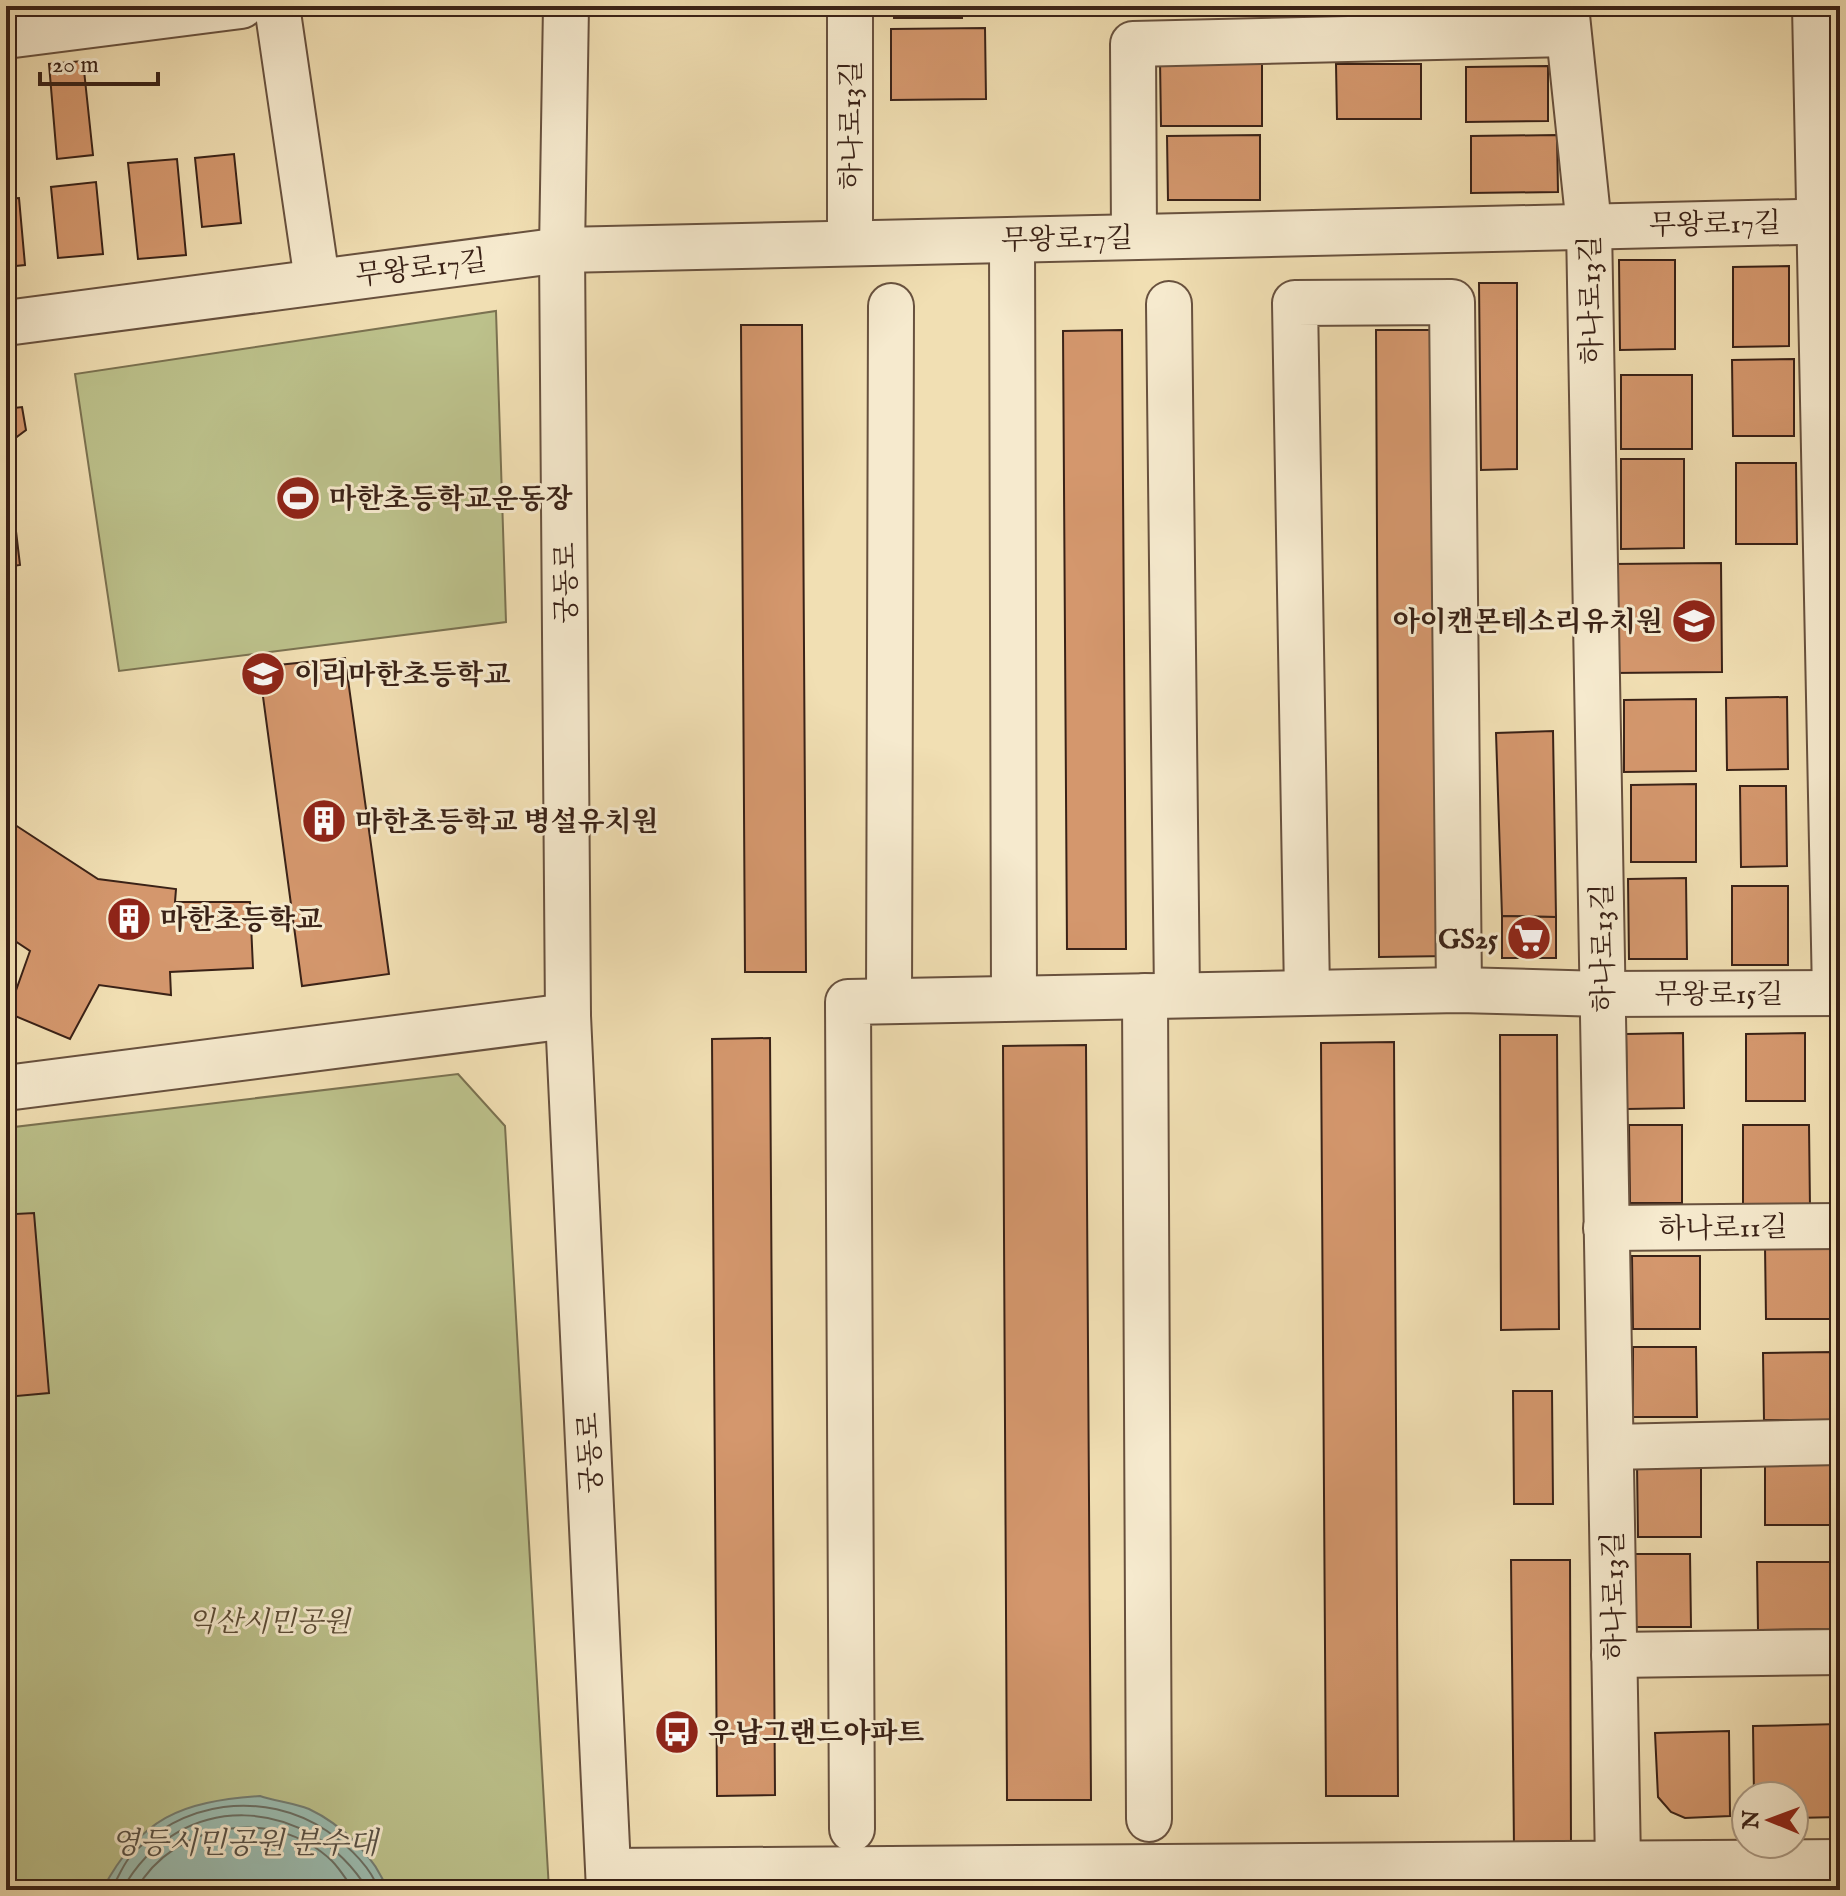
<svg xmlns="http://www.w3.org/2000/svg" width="1846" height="1896" font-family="'IM FELL English','Noto Serif KR',serif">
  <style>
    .green { fill: #bcc18b; stroke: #7b7251; stroke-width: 2 }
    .water { fill: #9bbcb0; stroke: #747e73; stroke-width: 2 }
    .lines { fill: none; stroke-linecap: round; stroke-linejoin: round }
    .shore { stroke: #6a6f64; stroke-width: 2 }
    .building { fill: #d4976d; stroke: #3a2217; stroke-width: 2 }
    .minor-casing { stroke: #68513e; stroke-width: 48 }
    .minor { stroke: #f6eace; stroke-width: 44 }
    .labels { text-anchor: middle; stroke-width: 6; stroke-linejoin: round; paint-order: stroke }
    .street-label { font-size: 28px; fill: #3a2217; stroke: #f6eace }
    .poi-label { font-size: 28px; font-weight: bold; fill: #3a2217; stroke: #f6eace; text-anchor: start }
    .park-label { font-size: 28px; font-style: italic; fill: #5a4a34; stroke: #f6eace }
    .water-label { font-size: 30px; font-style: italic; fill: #575045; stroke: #f6eace }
  </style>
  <rect width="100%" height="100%" fill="#f1dfb3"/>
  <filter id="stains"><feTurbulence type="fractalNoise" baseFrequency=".0025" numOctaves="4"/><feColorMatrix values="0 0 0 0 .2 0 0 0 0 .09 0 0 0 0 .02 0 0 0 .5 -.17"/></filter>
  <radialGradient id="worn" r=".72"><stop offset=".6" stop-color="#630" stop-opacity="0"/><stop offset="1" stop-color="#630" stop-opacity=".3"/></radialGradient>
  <g class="green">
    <polygon points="496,311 506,622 119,671 75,374"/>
    <polygon points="458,1074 505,1126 549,1890 6,1890 6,1128"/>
  </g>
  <path class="water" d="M 260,1796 C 275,1801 294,1803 309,1809 C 341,1824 376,1857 387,1890 L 102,1890 C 142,1817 179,1802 260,1796 Z"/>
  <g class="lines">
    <g class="shore">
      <path d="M 111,1890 C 117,1880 122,1867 129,1858 C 180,1800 264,1789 327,1831 C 347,1845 370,1866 379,1890"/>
      <path d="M 122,1890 C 179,1787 309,1794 368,1890"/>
      <path d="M 136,1890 C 174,1822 274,1805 332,1861 C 340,1869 347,1881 354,1890"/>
    </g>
  </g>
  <g class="building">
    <rect x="894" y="6" width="68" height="12"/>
    <polygon points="985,28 986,99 891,100 891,29"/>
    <polygon points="1262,59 1262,126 1161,126 1160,60"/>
    <polygon points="83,61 93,155 57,159 49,64"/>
    <polygon points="1336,64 1421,64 1421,119 1337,119"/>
    <polygon points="1548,66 1548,121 1466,122 1466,67"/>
    <polygon points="1260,135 1260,200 1168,200 1167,136"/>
    <polygon points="1557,135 1558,192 1471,193 1471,136"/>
    <polygon points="234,154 241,223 202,227 195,158"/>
    <polygon points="177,159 186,255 138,259 128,163"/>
    <polygon points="96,182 103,254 58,258 51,187"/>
    <polygon points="19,198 25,265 6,267 6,199"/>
    <polygon points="1619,260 1675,260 1675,349 1620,350"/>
    <polygon points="1789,266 1789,346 1733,347 1733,267"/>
    <polygon points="1479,283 1517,283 1517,469 1481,470"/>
    <polygon points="741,325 802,325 806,972 745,972"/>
    <polygon points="1122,330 1126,949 1067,949 1063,331"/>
    <polygon points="1376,330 1444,330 1448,956 1379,957"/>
    <polygon points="1794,359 1794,436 1733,436 1732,360"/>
    <rect x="1621" y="375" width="71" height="74"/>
    <polygon points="22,407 26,430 6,445 6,409"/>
    <polygon points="6,447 20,565 6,567"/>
    <polygon points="1621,459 1684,459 1684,548 1621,549"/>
    <polygon points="1736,463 1796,463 1797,544 1736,544"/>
    <polygon points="1721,563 1722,672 1612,673 1611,564"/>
    <polygon points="345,658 389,974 302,986 259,667"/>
    <polygon points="1787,697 1788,769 1727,770 1726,698"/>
    <polygon points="1696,699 1696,771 1624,772 1624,700"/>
    <polygon points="1553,731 1556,917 1502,916 1496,733"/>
    <polygon points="1696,784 1696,862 1631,862 1631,785"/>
    <polygon points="1740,786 1786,786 1787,866 1741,867"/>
    <polygon points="6,819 98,879 176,889 175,902 250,902 253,968 170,972 171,995 99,985 70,1039 8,1013 30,951 6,935"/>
    <polygon points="1686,878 1687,959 1629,959 1628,879"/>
    <rect x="1732" y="886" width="56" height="79"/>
    <polygon points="1502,916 1556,917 1556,958 1502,958"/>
    <polygon points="1683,1033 1684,1108 1627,1109 1626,1034"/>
    <polygon points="1805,1033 1805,1101 1746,1101 1746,1034"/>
    <polygon points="1500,1035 1557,1035 1559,1329 1501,1330"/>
    <polygon points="770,1038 775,1795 717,1796 712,1039"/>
    <rect x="1837" y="1039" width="3" height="65"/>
    <polygon points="1394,1042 1398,1796 1326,1796 1321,1043"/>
    <polygon points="1086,1045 1091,1800 1007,1800 1003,1046"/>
    <polygon points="1629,1125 1682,1125 1682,1203 1630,1203"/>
    <polygon points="1743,1125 1809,1125 1810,1208 1743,1208"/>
    <polygon points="11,1164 16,1214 34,1213 49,1393 6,1397 6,1165"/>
    <polygon points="1765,1246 1832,1246 1833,1319 1766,1319"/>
    <polygon points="1632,1256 1700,1256 1700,1329 1633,1329"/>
    <polygon points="1633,1347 1696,1347 1697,1417 1633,1417"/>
    <polygon points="1833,1352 1833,1420 1764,1420 1763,1353"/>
    <polygon points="1513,1391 1552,1391 1553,1504 1514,1504"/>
    <polygon points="1837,1461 1837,1525 1765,1525 1765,1462"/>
    <polygon points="1637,1463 1701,1463 1701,1537 1638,1537"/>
    <polygon points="1634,1554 1690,1554 1691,1627 1634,1627"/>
    <polygon points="1511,1560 1570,1560 1571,1847 1514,1848"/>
    <polygon points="1757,1562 1830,1562 1830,1629 1758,1630"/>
    <polygon points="1840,1724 1840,1817 1794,1818 1794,1796 1754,1796 1753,1726"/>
    <polygon points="1729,1731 1730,1816 1685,1818 1671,1812 1658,1797 1655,1733"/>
  </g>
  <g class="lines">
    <g class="minor-casing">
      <g id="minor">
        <polyline points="277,6 317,280"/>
        <polyline points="566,6 562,250 568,1016 609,1890"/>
        <polyline points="1566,6 1589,226 1618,1863"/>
        <polyline points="1815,6 1835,993"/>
        <polyline points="6,36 241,6"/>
        <polyline points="1134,236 1133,44 1568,34"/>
        <polyline points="1012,240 1014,998"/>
        <polyline points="850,243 850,6"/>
        <polyline points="1169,304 1177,995"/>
        <polyline points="6,323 562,250 1840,221"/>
        <polyline points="1307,992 1295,303 1452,302 1459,990"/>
        <polyline points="1145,996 1149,1819"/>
        <polyline points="889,1001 891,306"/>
        <polyline points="6,1088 568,1016"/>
        <polyline points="1606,1228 1840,1226"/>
        <polyline points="1611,1447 1840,1442"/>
        <polyline points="1614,1655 1840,1652"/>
        <polyline points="852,1829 848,1002 1459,990 1603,994 1840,993"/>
        <polyline points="609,1871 1840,1862"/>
      </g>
    </g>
    <use href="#minor" class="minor"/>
  </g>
  <defs>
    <g id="stadium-disc" transform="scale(2.3)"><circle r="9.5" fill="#8f2418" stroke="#f6eace"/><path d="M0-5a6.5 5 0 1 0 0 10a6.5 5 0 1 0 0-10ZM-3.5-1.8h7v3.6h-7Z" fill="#fff"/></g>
    <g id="school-disc" transform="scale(2.3)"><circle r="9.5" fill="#8f2418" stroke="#f6eace"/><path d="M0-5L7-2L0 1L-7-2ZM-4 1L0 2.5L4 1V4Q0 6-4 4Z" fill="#fff"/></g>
    <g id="building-disc" transform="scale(2.3)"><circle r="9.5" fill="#8f2418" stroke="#f6eace"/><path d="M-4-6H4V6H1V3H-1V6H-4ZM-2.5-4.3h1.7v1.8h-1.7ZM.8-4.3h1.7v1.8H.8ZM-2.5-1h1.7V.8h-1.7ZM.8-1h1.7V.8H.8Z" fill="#fff"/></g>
    <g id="supermarket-disc" transform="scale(2.3)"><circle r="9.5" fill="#8f2418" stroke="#f6eace"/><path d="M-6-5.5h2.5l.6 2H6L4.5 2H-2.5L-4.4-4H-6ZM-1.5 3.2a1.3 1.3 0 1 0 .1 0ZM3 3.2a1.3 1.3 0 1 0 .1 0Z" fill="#fff"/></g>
    <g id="bus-disc" transform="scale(2.3)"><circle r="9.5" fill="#8f2418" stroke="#f6eace"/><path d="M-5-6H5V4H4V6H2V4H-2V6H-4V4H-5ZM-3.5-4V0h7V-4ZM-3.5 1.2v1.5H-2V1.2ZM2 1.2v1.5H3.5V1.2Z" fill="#fff"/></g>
  </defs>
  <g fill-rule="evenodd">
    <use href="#stadium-disc" x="298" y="498"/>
    <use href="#school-disc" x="1694" y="621"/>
    <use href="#school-disc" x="263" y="674"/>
    <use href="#building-disc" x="324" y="821"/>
    <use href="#building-disc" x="129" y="919"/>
    <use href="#supermarket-disc" x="1529" y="938"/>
    <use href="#bus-disc" x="677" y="1732"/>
  </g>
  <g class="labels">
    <g class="street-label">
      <text transform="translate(850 125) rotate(-90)" y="10">하나로13길</text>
      <text transform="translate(1715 223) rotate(-1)" y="10">무왕로17길</text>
      <text transform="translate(1067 238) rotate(-1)" y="10">무왕로17길</text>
      <text transform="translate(421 267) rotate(-7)" y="10">무왕로17길</text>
      <text transform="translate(1590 300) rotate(-91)" y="10">하나로13길</text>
      <text transform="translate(565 583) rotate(-91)" y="10">궁동로</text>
      <text transform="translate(1602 948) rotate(-91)" y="10">하나로13길</text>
      <text x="1719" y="1003">무왕로15길</text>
      <text transform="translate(1723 1227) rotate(-1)" y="10">하나로11길</text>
      <text transform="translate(589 1453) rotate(-93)" y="10">궁동로</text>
      <text transform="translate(1613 1596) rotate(-91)" y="10">하나로13길</text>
    </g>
    <g class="poi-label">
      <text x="329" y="508">마한초등학교운동장</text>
      <text x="1663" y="631" text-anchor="end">아이캔몬테소리유치원</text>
      <text x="294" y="684">이리마한초등학교</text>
      <text x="355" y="831">마한초등학교 병설유치원</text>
      <text x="160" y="929">마한초등학교</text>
      <text x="1498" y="948" text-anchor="end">GS25</text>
      <text x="708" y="1742">우남그랜드아파트</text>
    </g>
    <g class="park-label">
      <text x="269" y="1631">익산시민공원</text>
    </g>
    <g class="water-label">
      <text x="244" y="1853">영등시민공원 분수대</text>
    </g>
  </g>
  <rect width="1846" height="1896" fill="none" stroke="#f1dfb3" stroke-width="32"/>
  <rect x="8" y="8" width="1830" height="1880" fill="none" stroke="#3a2217" stroke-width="4"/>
  <rect x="16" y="16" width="1814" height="1864" fill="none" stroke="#3a2217" stroke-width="2"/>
  <g transform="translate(1770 1820) rotate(271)"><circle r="38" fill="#f6eace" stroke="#ab9a85" stroke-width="2"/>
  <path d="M0-6L14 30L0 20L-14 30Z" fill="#8f2418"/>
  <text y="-12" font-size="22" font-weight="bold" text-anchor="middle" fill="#3a2217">N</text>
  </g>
  <path d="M40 72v12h118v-12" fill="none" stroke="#3a2217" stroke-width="4"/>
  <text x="52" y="72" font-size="24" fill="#3a2217" stroke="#f6eace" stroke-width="6" paint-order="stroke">20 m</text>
  <rect width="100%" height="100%" filter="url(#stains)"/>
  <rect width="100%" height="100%" fill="url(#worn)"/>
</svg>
